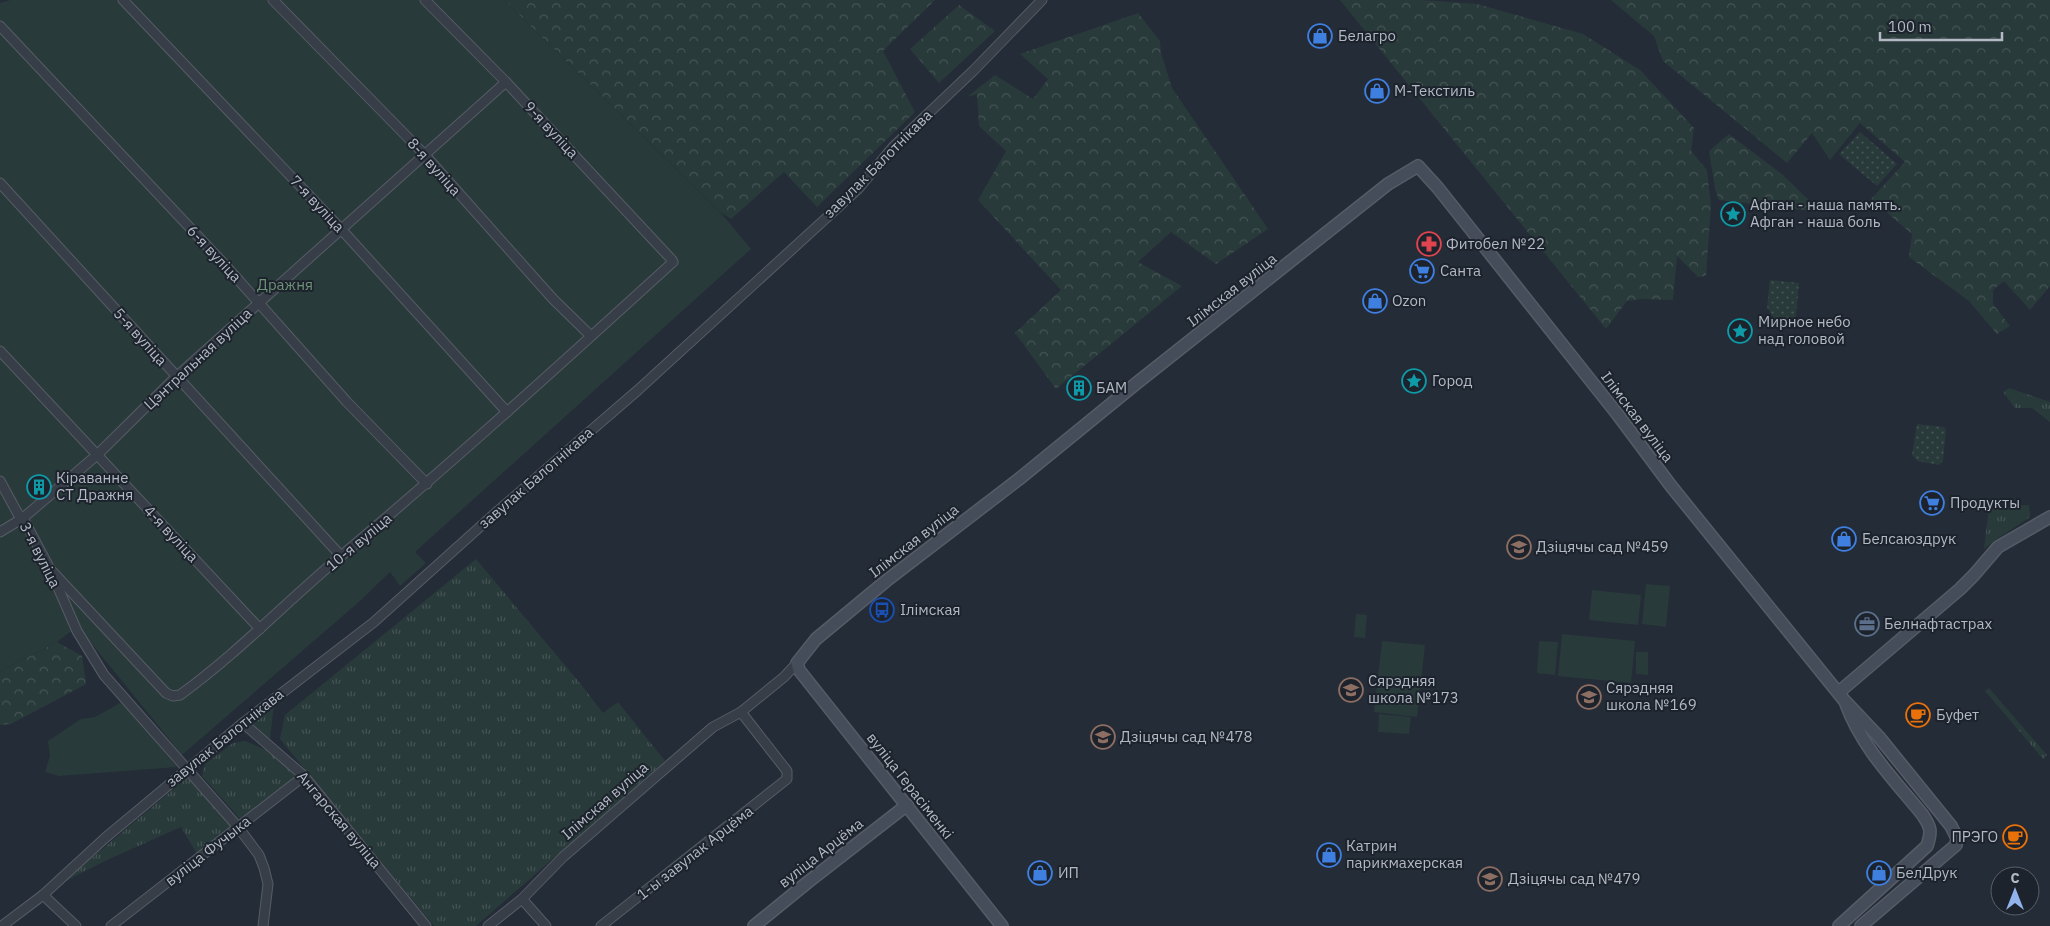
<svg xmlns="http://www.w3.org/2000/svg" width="2050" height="926" font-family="'IBM Plex Sans',sans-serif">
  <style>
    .grass { fill: url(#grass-tufts) }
    .forest { fill: url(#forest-crowns) }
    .park { fill: url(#park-dots) }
    .garden { fill: #293a3a }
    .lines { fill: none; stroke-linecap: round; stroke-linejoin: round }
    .street-casing { stroke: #565c66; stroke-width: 11 }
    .secondary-casing { stroke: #565c66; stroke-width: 14 }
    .street { stroke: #383e48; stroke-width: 9 }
    .secondary { stroke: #464d5a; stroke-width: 11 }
    .labels { text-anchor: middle; stroke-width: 4; stroke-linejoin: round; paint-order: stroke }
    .poi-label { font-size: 15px; fill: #b3b9c4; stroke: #1d232c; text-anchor: start }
    .street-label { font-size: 15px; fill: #b3b9c4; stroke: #1d232c }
    .park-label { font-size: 15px; fill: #6d9276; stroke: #1d232c }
  </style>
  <defs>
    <pattern id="grass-tufts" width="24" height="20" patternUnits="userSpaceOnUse" patternTransform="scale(1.25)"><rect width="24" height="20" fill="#293a3a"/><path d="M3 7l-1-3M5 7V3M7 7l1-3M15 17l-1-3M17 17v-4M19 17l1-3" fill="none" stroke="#465455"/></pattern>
    <pattern id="forest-crowns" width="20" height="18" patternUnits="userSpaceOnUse" patternTransform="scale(1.25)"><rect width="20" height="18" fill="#293a3a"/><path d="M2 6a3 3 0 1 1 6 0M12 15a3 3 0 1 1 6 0" fill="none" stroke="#465455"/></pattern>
    <pattern id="park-dots" width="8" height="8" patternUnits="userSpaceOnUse" patternTransform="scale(1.25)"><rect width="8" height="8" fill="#293a3a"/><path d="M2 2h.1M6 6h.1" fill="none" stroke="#465455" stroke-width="1.8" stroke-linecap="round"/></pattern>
  </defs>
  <rect width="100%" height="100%" fill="#242c37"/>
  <g class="grass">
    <polygon points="2009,388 2050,402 2050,422 2032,408 2015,408 2003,392"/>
    <polygon points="2029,505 2030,517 1994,541 1984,549 1989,507"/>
    <polygon points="476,559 579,682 603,713 618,702 665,761 476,926 434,926 280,739 285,715"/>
    <polygon points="1989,688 2047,755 2043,759 1985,691"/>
    <polygon points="274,703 270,739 253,724 253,722"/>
    <polygon points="245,741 268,751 296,776 242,821 202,776 205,764 233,743"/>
    <polygon points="189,776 234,825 197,854 181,827 107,860 62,883"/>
  </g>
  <g class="forest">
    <polygon points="504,0 935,0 883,51 915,112 817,207 784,172 731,219 719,211"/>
    <polygon points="1340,0 1423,0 1477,4 1583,34 1640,70 1694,128 1691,151 1707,170 1711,206 1706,276 1698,277 1677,256 1673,300 1641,299 1627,301 1606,329"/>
    <polygon points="1611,0 2050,0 2050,286 2030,310 2004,281 1993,290 1993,304 2010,326 1997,334 1969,301 1909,257 1912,234 1871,199 1905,162 1860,123 1830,160 1812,133 1787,163 1663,61 1654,36"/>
    <polygon points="959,5 995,31 939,83 910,49"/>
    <polygon points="1138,13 1160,41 1161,53 1172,88 1268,229 1216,264 1171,232 1138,262 1182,286 1056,389 1015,333 1061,290 978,200 1006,151 979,126 977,94 967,97 995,75 1033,99 1048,79 1020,54"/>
    <polygon points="1729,134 1783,175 1821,212 1719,200 1715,189 1709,151"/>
    <polygon points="57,642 82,656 86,684 11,724 0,725 0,671"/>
  </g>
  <g class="park">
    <polygon points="1860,132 1897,164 1877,186 1839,154"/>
    <polygon points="1770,280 1799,283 1795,326 1777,324 1767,307"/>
    <polygon points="1917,424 1944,427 1946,430 1943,461 1939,465 1917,461 1912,455"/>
  </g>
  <g class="garden">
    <polygon points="10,0 504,0 722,214 751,249 415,552 426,563 400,586 390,572 360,601 182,755 83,633 70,632 57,642 0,671 0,3"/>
    <polygon points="1646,584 1670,586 1666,627 1642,624"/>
    <polygon points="1592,590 1641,595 1638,625 1589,620"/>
    <polygon points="1356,614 1367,615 1365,638 1354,637"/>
    <polygon points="1562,634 1635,641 1631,683 1558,676"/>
    <polygon points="1382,641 1425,645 1417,717 1374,712"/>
    <polygon points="1539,641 1558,642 1555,675 1537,673"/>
    <polygon points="1636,652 1648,652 1648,675 1636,674"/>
    <polygon points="122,702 177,767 59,776 45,772 50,756 48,741 81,719 95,717"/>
    <polygon points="1379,714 1411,717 1409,734 1378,732"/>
  </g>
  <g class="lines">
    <g class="street-casing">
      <g id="street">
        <polyline points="123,0 341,229 507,412"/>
        <polyline points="273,0 424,154 553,299 591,336"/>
        <polyline points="0,26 226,266 347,402 427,484"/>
        <polyline points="0,183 341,556"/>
        <polyline points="0,351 260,629"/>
        <polyline points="0,481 18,514 23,518 50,569 77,631 104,675 238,827 259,855 264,868 268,884 263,926"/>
        <polyline points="0,532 23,518 97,455 176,377 506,82"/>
        <path d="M 50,569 L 166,693 L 173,696 L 180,695 C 238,653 287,601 341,556 C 454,461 563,362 673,262 L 672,260 L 506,82 L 425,0"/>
        <polyline points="243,723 304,776 426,926"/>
        <polyline points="43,895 76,926"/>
        <polyline points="522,899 546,926"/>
        <polyline points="2,926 43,895 105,838 243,723 374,622 492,516 638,390 858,189 893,147 973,71 1042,0"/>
        <polyline points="111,926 304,776"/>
        <polyline points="488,926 522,899 563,857 713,727 741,712 784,677 797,663"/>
        <polyline points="601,926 787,779 787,771 741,712"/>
      </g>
    </g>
    <g class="secondary-casing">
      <g id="secondary">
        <polyline points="1839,692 1960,589 1974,575 1998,547 2050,517"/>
        <polyline points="754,926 808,882 907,805"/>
        <polyline points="1002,926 799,670 797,663 816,639 886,581 1019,479 1138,382 1388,184 1418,166 1438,188 1618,415 1671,486 1844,700 1879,737 1951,826 1957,838 1956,845 1861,926"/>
        <path d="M 1839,926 L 1927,846 C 1932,831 1931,827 1922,814 C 1894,780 1861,746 1846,704"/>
      </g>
    </g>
    <use href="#street" class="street"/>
    <use href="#secondary" class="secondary"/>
  </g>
  <defs>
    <g id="shop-ring" transform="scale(1.25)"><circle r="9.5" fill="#1d232c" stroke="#3f7fe0" stroke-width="1.5"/><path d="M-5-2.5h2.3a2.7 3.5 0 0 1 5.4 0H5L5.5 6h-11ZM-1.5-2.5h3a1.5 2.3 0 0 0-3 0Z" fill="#3f7fe0"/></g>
    <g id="sight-ring" transform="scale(1.25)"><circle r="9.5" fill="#1d232c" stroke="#0f9aa8" stroke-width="1.5"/><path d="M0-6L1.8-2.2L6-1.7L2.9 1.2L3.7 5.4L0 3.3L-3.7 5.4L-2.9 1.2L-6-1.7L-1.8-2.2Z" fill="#0f9aa8"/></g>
    <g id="pharmacy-ring" transform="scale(1.25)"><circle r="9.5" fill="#1d232c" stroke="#e0444e" stroke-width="1.5"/><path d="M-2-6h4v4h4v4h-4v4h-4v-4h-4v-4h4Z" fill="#e0444e"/></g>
    <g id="supermarket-ring" transform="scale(1.25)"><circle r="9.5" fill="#1d232c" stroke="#3f7fe0" stroke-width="1.5"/><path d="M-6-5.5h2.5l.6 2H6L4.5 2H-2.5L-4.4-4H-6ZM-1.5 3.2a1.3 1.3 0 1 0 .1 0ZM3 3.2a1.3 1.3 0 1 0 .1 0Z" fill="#3f7fe0"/></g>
    <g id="building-ring" transform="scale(1.25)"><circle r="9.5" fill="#1d232c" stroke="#0f9aa8" stroke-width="1.5"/><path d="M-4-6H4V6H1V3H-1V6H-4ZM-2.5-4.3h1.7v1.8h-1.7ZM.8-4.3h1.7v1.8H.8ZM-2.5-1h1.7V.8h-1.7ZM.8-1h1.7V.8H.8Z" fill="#0f9aa8"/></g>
    <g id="school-ring" transform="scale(1.25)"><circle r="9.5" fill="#1d232c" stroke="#8d6e63" stroke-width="1.5"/><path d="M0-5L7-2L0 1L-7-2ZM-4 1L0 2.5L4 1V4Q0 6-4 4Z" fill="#8d6e63"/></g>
    <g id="bus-ring" transform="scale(1.25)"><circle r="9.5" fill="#1d232c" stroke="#1a4fb4" stroke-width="1.5"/><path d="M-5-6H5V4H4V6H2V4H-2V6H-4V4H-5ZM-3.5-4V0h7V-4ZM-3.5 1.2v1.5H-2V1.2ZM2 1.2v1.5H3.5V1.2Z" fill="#1a4fb4"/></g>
    <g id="office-ring" transform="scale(1.25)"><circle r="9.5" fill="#1d232c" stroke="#5c6f8a" stroke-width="1.5"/><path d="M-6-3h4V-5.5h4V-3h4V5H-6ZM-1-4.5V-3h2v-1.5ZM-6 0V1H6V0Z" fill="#5c6f8a"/></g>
    <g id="cafe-ring" transform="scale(1.25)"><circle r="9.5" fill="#1d232c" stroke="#e8710a" stroke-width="1.5"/><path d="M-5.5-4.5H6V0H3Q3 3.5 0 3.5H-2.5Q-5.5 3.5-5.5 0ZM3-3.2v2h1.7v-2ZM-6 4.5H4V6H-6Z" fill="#e8710a"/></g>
  </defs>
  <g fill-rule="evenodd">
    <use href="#shop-ring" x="1320" y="36"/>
    <use href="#shop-ring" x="1377" y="91"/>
    <use href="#sight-ring" x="1733" y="214"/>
    <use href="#pharmacy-ring" x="1429" y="244"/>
    <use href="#supermarket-ring" x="1422" y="271"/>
    <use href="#shop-ring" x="1375" y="301"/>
    <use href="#sight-ring" x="1740" y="331"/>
    <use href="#sight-ring" x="1414" y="381"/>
    <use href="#building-ring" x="1079" y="388"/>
    <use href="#building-ring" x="39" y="487"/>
    <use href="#supermarket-ring" x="1932" y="503"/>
    <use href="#shop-ring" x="1844" y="539"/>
    <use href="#school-ring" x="1519" y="547"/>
    <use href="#bus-ring" x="882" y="610"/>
    <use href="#office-ring" x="1867" y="624"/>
    <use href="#school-ring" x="1351" y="690"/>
    <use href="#school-ring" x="1589" y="697"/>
    <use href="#cafe-ring" x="1918" y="715"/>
    <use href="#school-ring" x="1103" y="737"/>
    <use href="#cafe-ring" x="2015" y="837"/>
    <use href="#shop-ring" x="1329" y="855"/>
    <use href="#shop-ring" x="1040" y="873"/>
    <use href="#shop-ring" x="1879" y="873"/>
    <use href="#school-ring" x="1490" y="879"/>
  </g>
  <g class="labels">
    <g class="poi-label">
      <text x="1338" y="41">Белагро</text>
      <text x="1394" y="96">М-Текстиль</text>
      <text x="1750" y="210">Афган - наша память.<tspan x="1750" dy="17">Афган - наша боль</tspan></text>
      <text x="1446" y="249">Фитобел №22</text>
      <text x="1440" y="276">Санта</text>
      <text x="1392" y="306">Ozon</text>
      <text x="1758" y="327">Мирное небо<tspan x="1758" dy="17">над головой</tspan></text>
      <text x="1432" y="386">Город</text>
      <text x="1096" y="393">БАМ</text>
      <text x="56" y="483">Кіраванне<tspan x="56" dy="17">СТ Дражня</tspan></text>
      <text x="1950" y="508">Продукты</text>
      <text x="1862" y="544">Белсаюздрук</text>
      <text x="1536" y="552">Дзіцячы сад №459</text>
      <text x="900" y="615">Ілімская</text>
      <text x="1884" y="629">Белнафтастрах</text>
      <text x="1368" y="686">Сярэдняя<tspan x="1368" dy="17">школа №173</tspan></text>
      <text x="1606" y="693">Сярэдняя<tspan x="1606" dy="17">школа №169</tspan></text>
      <text x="1936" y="720">Буфет</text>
      <text x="1120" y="742">Дзіцячы сад №478</text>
      <text x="1998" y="842" text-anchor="end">ПРЭГО</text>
      <text x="1346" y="851">Катрин<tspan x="1346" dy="17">парикмахерская</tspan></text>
      <text x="1058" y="878">ИП</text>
      <text x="1896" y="878">БелДрук</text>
      <text x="1508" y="884">Дзіцячы сад №479</text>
    </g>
    <g class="street-label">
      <text transform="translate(551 130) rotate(47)" y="5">9-я вуліца</text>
      <text transform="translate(878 164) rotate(-45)" y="5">завулак Балотнікава</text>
      <text transform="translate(434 167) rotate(48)" y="5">8-я вуліца</text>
      <text transform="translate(317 204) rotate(47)" y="5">7-я вуліца</text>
      <text transform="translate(214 254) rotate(47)" y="5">6-я вуліца</text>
      <text transform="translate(1232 290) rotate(-38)" y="5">Ілімская вуліца</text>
      <text transform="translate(140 337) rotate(48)" y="5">5-я вуліца</text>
      <text transform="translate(198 359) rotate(-43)" y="5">Цэнтральная вуліца</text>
      <text transform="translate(1637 417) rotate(53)" y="5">Ілімская вуліца</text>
      <text transform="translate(536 478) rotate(-41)" y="5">завулак Балотнікава</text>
      <text transform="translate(171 534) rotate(47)" y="5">4-я вуліца</text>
      <text transform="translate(914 541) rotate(-38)" y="5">Ілімская вуліца</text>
      <text transform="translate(359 542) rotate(-40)" y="5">10-я вуліца</text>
      <text transform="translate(40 555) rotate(63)" y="5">3-я вуліца</text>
      <text transform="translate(225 738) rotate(-39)" y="5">завулак Балотнікава</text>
      <text transform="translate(910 786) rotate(52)" y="5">вуліца Герасіменкі</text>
      <text transform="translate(605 801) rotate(-41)" y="5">Ілімская вуліца</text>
      <text transform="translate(339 820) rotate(50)" y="5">Ангарская вуліца</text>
      <text transform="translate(208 851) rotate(-38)" y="5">вуліца Фучыка</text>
      <text transform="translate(695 853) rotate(-38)" y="5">1-ы завулак Арцёма</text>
      <text transform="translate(821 853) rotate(-38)" y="5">вуліца Арцёма</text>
    </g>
    <g class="park-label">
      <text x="285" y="290">Дражня</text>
    </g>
  </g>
  <g transform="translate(2015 891)"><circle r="24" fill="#1d232c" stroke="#595f69"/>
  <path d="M0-4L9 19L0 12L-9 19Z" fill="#91b2ea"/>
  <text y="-8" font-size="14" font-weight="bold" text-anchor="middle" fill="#b3b9c4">С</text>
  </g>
  <path d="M1880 32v8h122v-8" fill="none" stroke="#b3b9c4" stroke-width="2.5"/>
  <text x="1888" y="32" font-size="15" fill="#b3b9c4" stroke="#1d232c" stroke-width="4" paint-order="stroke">100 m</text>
</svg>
